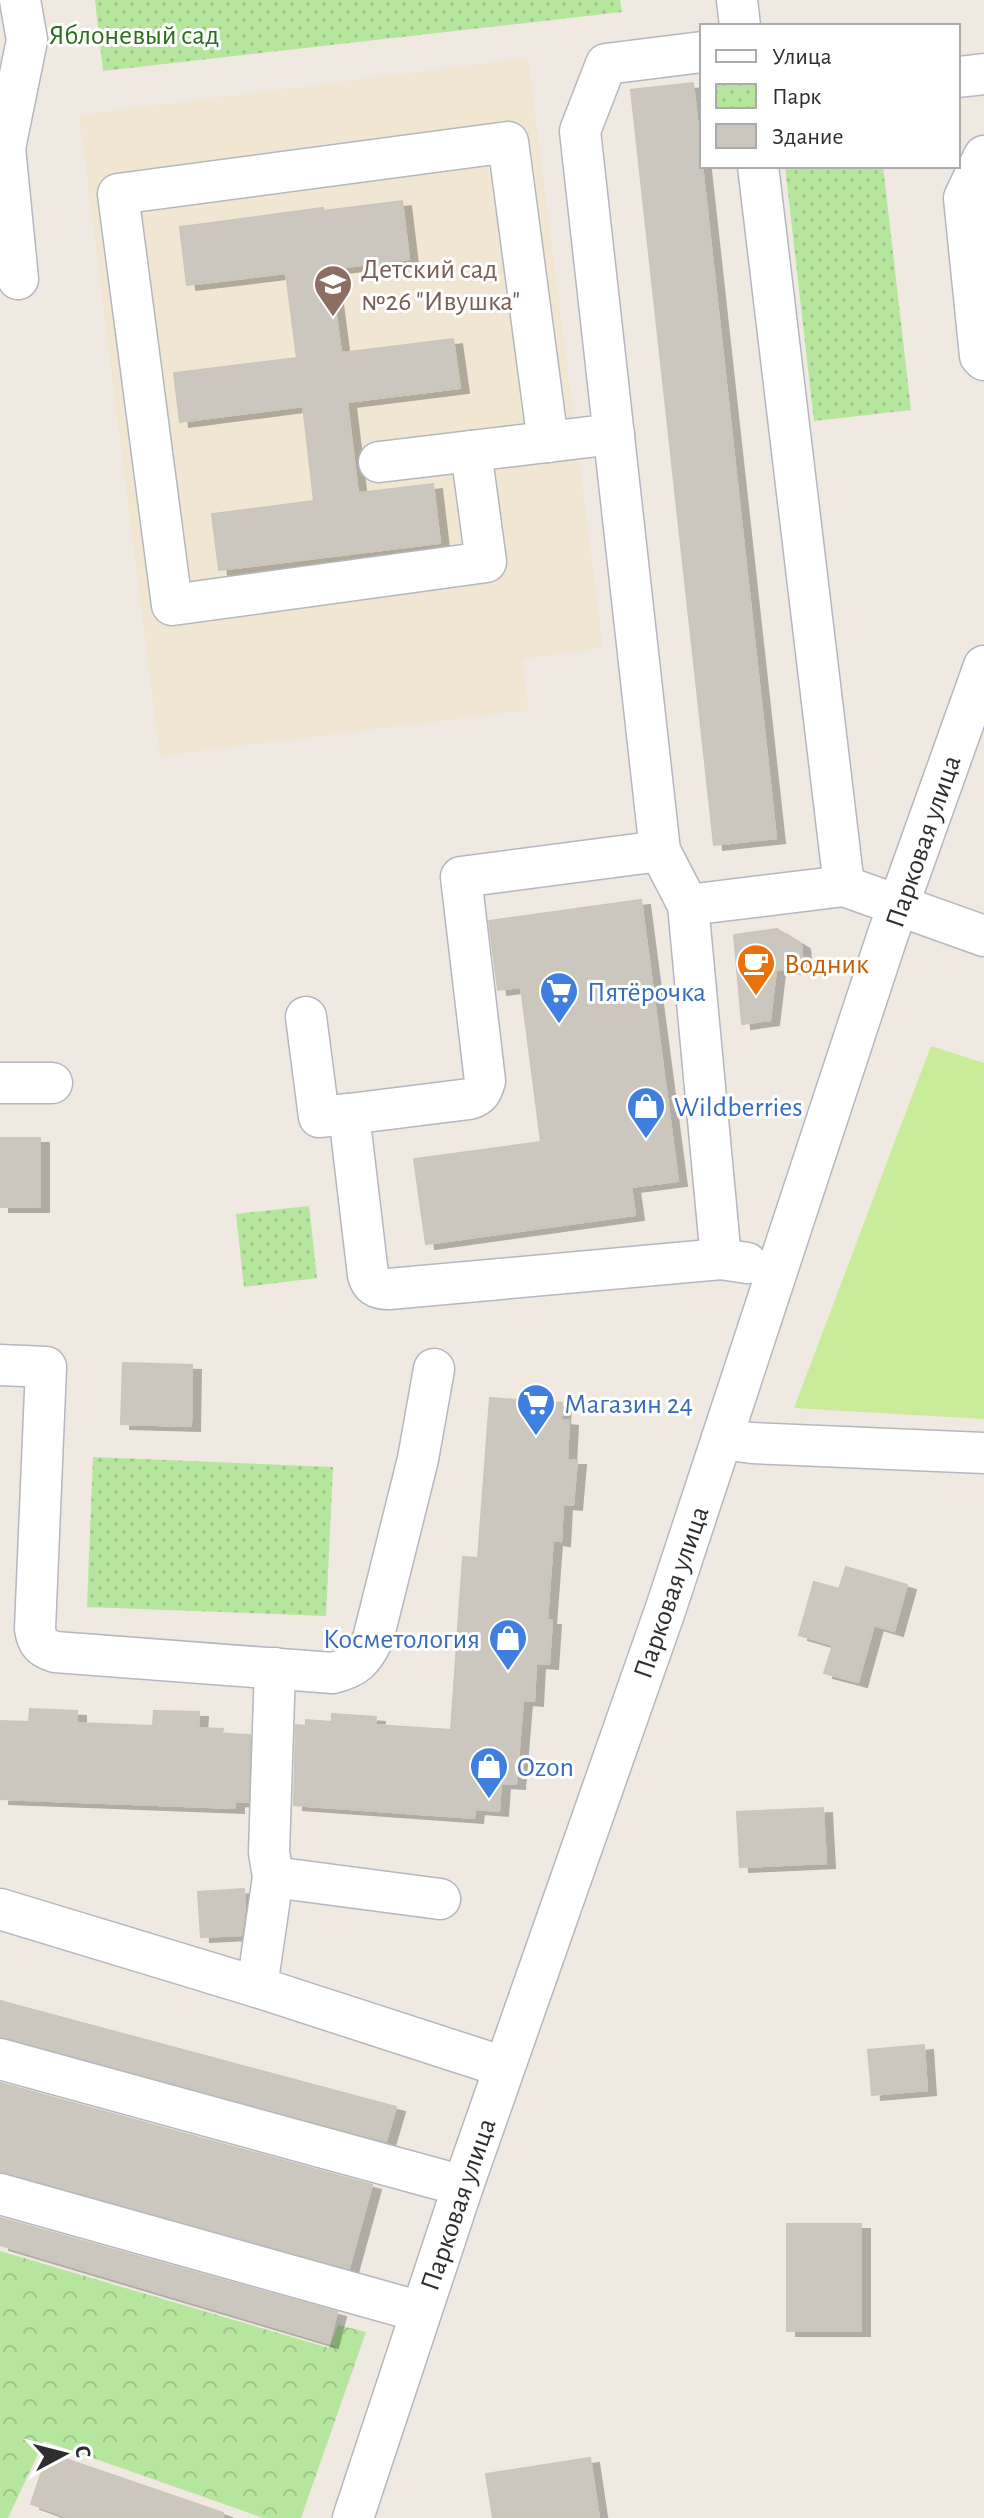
<svg xmlns="http://www.w3.org/2000/svg" width="984" height="2518" font-family="'Alegreya Sans',sans-serif">
  <style>
    .education { fill: #f0e6d1 }
    .forest { fill: url(#forest-crowns) }
    .park { fill: url(#park-dots) }
    .pitch { fill: #c9ec9a }
    .building { fill: #cbc7bf; stroke: #cbc5ba; stroke-width: 2; filter: url(#shadow) }
    .lines { fill: none; stroke-linecap: round; stroke-linejoin: round }
    .minor-casing { stroke: #b4b7c1; stroke-width: 43 }
    .minor { stroke: #fff; stroke-width: 40 }
    .labels { text-anchor: middle; stroke-width: 6; stroke-linejoin: round; paint-order: stroke }
    .park-label { font-size: 28px; fill: #2c6e1b; stroke: #fff }
    .education-label { font-size: 28px; fill: #785e54; stroke: #fff; text-anchor: start }
    .street-label { font-size: 28px; fill: #2e2e2e; stroke: #fff }
    .food-label { font-size: 28px; fill: #c56008; stroke: #fff; text-anchor: start }
    .shop-label { font-size: 28px; fill: #366cbe; stroke: #fff; text-anchor: start }
  </style>
  <defs>
    <pattern id="forest-crowns" width="20" height="18" patternUnits="userSpaceOnUse" patternTransform="scale(2)"><rect width="20" height="18" fill="#b6e59e"/><path d="M2 6a3 3 0 1 1 6 0M12 15a3 3 0 1 1 6 0" fill="none" stroke="#9dc588"/></pattern>
    <pattern id="park-dots" width="8" height="8" patternUnits="userSpaceOnUse" patternTransform="scale(2)"><rect width="8" height="8" fill="#b6e59e"/><path d="M2 2h.1M6 6h.1" fill="none" stroke="#9dc588" stroke-width="1.8" stroke-linecap="round"/></pattern>
    <filter id="shadow"><feDropShadow dx="9" dy="5" stdDeviation="0" flood-color="#0004"/></filter>
  </defs>
  <rect width="100%" height="100%" fill="#efe9e1"/>
  <polygon class="education" points="528,58 603,648 522,659 528,710 160,756 79,115"/>
  <polygon class="forest" points="0,2251 329,2348 338,2325 366,2332 301,2518 264,2518 44,2441 8,2518 0,2518"/>
  <g class="park">
    <polygon points="95,0 620,0 622,12 103,71"/>
    <polygon points="785,166 883,166 911,410 814,421"/>
    <polygon points="309,1206 317,1278 244,1287 236,1214"/>
    <polygon points="93,1457 333,1467 326,1616 87,1607"/>
  </g>
  <polygon class="pitch" points="931,1046 984,1063 984,1419 794,1408"/>
  <g class="building">
    <polygon points="693,83 776,838 714,845 631,90"/>
    <polygon points="402,201 409,259 330,269 341,353 453,339 460,388 347,402 358,493 433,484 440,543 219,570 212,514 314,501 303,406 180,422 174,373 297,358 286,273 187,285 180,227 323,208 323,211"/>
    <polygon points="641,900 678,1181 631,1187 635,1215 426,1244 414,1159 541,1142 521,987 498,990 489,921"/>
    <polygon points="777,929 801,944 803,967 776,970 770,1020 742,1024 734,935"/>
    <rect x="0" y="1138" width="40" height="69"/>
    <polygon points="123,1363 192,1365 191,1426 121,1424"/>
    <polygon points="490,1398 562,1403 561,1420 569,1421 567,1460 577,1460 573,1505 563,1504 561,1541 553,1540 547,1620 552,1620 549,1664 536,1663 534,1701 523,1700 516,1784 501,1783 499,1811 475,1809 474,1818 294,1805 296,1725 306,1726 306,1720 332,1722 332,1714 376,1717 375,1725 451,1730 463,1557 478,1558"/>
    <polygon points="846,1567 907,1585 894,1631 874,1625 858,1682 824,1673 833,1645 799,1635 814,1582 839,1589"/>
    <polygon points="30,1709 77,1711 77,1723 153,1726 154,1711 199,1712 198,1728 223,1729 222,1734 250,1735 248,1802 235,1801 235,1808 0,1799 0,1721 29,1722"/>
    <polygon points="823,1808 826,1863 740,1867 737,1812"/>
    <polygon points="244,1889 245,1907 241,1935 201,1937 198,1892"/>
    <polygon points="0,2001 396,2107 386,2141 0,2037"/>
    <polygon points="924,2045 927,2090 872,2095 868,2050"/>
    <polygon points="0,2083 372,2185 349,2268 0,2172"/>
    <polygon points="0,2218 337,2312 329,2343 0,2245"/>
    <rect x="787" y="2224" width="74" height="107"/>
    <polygon points="48,2453 223,2513 222,2518 70,2518 31,2504"/>
    <polygon points="590,2458 599,2518 493,2518 486,2474"/>
  </g>
  <g class="lines">
    <g class="minor-casing">
      <g id="minor">
        <polyline points="737,0 740,26"/>
        <polyline points="702,52 606,64 580,131 660,851 688,905 721,1259"/>
        <polyline points="958,77 984,74"/>
        <polyline points="5,148 18,279"/>
        <polyline points="0,149 5,148 27,40 20,0"/>
        <polyline points="984,156 964,198 980,356 984,360"/>
        <polyline points="758,166 844,886"/>
        <polyline points="471,451 486,562 172,605 118,194 508,142 548,442"/>
        <polyline points="379,462 614,434"/>
        <path d="M 660,851 L 461,877 L 485,1081 C 482,1091 480,1096 469,1099 L 349,1114 L 368,1275 C 371,1286 377,1289 389,1289 L 721,1259 L 747,1263"/>
        <polyline points="688,905 844,886 984,936"/>
        <polyline points="306,1017 319,1117 349,1114"/>
        <polyline points="0,1083 52,1083"/>
        <path d="M 0,1365 L 46,1367 L 35,1629 C 37,1643 42,1648 55,1652 L 333,1673 C 356,1667 363,1660 373,1639 L 418,1459 L 434,1369"/>
        <polyline points="722,1439 752,1443 984,1453"/>
        <polyline points="273,1877 440,1899"/>
        <polyline points="0,1909 257,1987 504,2067"/>
        <polyline points="257,1987 273,1877 269,1852 275,1668"/>
        <polyline points="0,2059 463,2186"/>
        <polyline points="0,2194 421,2312"/>
        <polyline points="353,2518 463,2186 666,1608 887,937 984,666"/>
      </g>
    </g>
    <use href="#minor" class="minor"/>
  </g>
  <defs>
    <g id="school-pin" transform="scale(2)"><path d="M0 17L-7.5 6A9.5 9.5 0 1 1 7.5 6Z" fill="#8d6e63" stroke="#fff"/><path d="M0-5L7-2L0 1L-7-2ZM-4 1L0 2.5L4 1V4Q0 6-4 4Z" fill="#fff"/></g>
    <g id="cafe-pin" transform="scale(2)"><path d="M0 17L-7.5 6A9.5 9.5 0 1 1 7.5 6Z" fill="#e8710a" stroke="#fff"/><path d="M-5.5-4.5H6V0H3Q3 3.5 0 3.5H-2.5Q-5.5 3.5-5.5 0ZM3-3.2v2h1.7v-2ZM-6 4.5H4V6H-6Z" fill="#fff"/></g>
    <g id="supermarket-pin" transform="scale(2)"><path d="M0 17L-7.5 6A9.5 9.5 0 1 1 7.5 6Z" fill="#3f7fe0" stroke="#fff"/><path d="M-6-5.5h2.5l.6 2H6L4.5 2H-2.5L-4.4-4H-6ZM-1.5 3.2a1.3 1.3 0 1 0 .1 0ZM3 3.2a1.3 1.3 0 1 0 .1 0Z" fill="#fff"/></g>
    <g id="shop-pin" transform="scale(2)"><path d="M0 17L-7.5 6A9.5 9.5 0 1 1 7.5 6Z" fill="#3f7fe0" stroke="#fff"/><path d="M-5-2.5h2.3a2.7 3.5 0 0 1 5.4 0H5L5.5 6h-11ZM-1.5-2.5h3a1.5 2.3 0 0 0-3 0Z" fill="#fff"/></g>
  </defs>
  <g fill-rule="evenodd">
    <use href="#school-pin" x="333" y="284"/>
    <use href="#cafe-pin" x="756" y="963"/>
    <use href="#supermarket-pin" x="559" y="991"/>
    <use href="#shop-pin" x="646" y="1106"/>
    <use href="#supermarket-pin" x="536" y="1403"/>
    <use href="#shop-pin" x="508" y="1638"/>
    <use href="#shop-pin" x="489" y="1766"/>
  </g>
  <g class="labels">
    <g class="park-label">
      <text x="134" y="44">Яблоневый сад</text>
    </g>
    <g class="education-label">
      <text x="361" y="278">Детский сад<tspan x="361" dy="32">№26 "Ивушка"</tspan></text>
    </g>
    <g class="street-label">
      <text transform="translate(922 841) rotate(-71)" y="10">Парковая улица</text>
      <text transform="translate(670 1592) rotate(-71)" y="10">Парковая улица</text>
      <text transform="translate(457 2204) rotate(-71)" y="10">Парковая улица</text>
    </g>
    <g class="food-label">
      <text x="784" y="973">Водник</text>
    </g>
    <g class="shop-label">
      <text x="587" y="1001">Пятёрочка</text>
      <text x="674" y="1116">Wildberries</text>
      <text x="564" y="1413">Магазин 24</text>
      <text x="480" y="1648" text-anchor="end">Косметология</text>
      <text x="517" y="1776">Ozon</text>
    </g>
  </g>
  <rect x="700" y="24" width="260" height="144" fill="#ffffff" stroke="#ababab" stroke-width="2"/>
  <rect x="716" y="50" width="40" height="12" fill="#ffffff" stroke="#ababab" stroke-width="2"/>
  <text x="772" y="64" font-size="24" fill="#2e2e2e">Улица</text>
  <rect x="716" y="84" width="40" height="24" fill="url(#park-dots)" stroke="#ababab" stroke-width="2"/>
  <text x="772" y="104" font-size="24" fill="#2e2e2e">Парк</text>
  <rect x="716" y="124" width="40" height="24" fill="#cbc7bf" stroke="#ababab" stroke-width="2"/>
  <text x="772" y="144" font-size="24" fill="#2e2e2e">Здание</text>
  <g transform="translate(64 2454) rotate(83)" stroke="#ffffff" stroke-width="6" paint-order="stroke">
  <path d="M0-6L14 30L0 20L-14 30Z" fill="#2e2e2e"/>
  <text y="-12" font-size="22" font-weight="bold" text-anchor="middle" fill="#2e2e2e">С</text>
  </g>
</svg>
